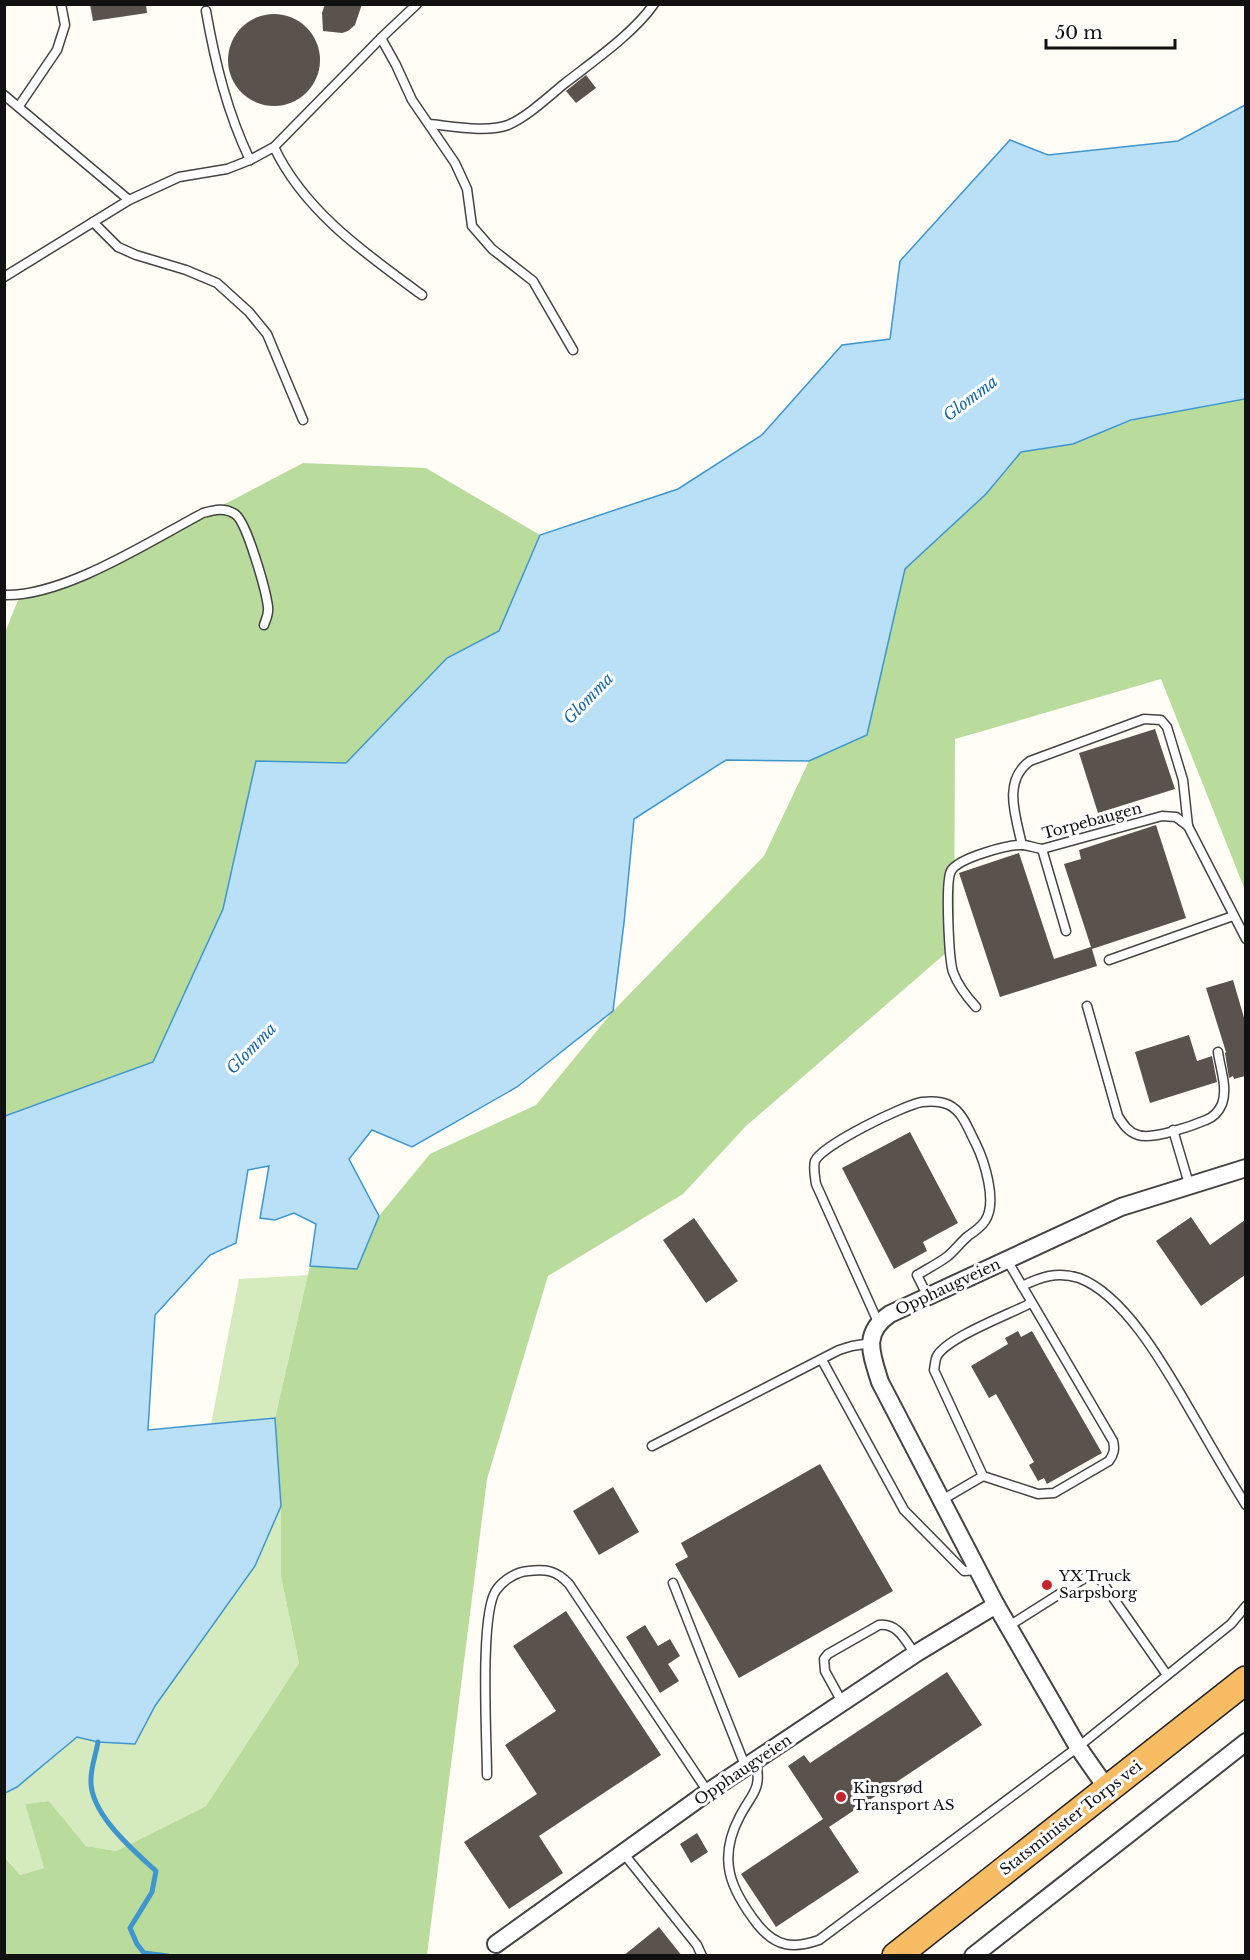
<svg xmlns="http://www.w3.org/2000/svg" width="1250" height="1960" font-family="'Libre Baskerville',serif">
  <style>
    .green { fill: #d5ebbd }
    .forest { fill: #b9dc9c }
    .water { fill: #b9e0f7; stroke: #3f96cf; stroke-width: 1.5 }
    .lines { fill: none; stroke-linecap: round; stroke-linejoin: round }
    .stream { stroke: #3f96cf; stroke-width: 5 }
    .building { fill: #5a524d }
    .service-casing { stroke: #444; stroke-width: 11 }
    .minor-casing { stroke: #444; stroke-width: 20 }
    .trunk-casing { stroke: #222; stroke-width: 30 }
    .service { stroke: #fff; stroke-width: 8 }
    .minor { stroke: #fff; stroke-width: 16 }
    .trunk { stroke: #f7bc64; stroke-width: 27 }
    .poi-dot { fill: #c4262e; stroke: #fff; stroke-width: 2 }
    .labels { text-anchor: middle; stroke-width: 6; stroke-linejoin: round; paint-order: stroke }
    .street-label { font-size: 15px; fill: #111; stroke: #fff }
    .poi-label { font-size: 15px; fill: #111; stroke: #fff; text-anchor: start }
    .water-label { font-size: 16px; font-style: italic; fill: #1768a6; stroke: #fff }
  </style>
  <rect width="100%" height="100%" fill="#fffdf5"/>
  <g class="green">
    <polygon points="308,1275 275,1418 211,1424 239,1279"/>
    <polygon points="281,1506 281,1577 299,1663 206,1806 116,1851 86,1846 49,1801 25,1804 44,1868 20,1875 5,1856 4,1793 17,1787 77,1737 98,1742 135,1744 155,1706 255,1566"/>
  </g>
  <g class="forest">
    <polygon points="1245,399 1245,890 1161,679 955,739 954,946 746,1126 683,1194 548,1276 487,1479 427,1955 5,1955 4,1856 20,1875 44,1868 25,1804 49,1801 86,1846 116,1851 206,1806 299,1663 281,1577 281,1506 275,1418 310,1266 357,1269 379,1216 430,1154 536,1105 613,1011 764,856 809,761 867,735 905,569 986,494 1021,452 1073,444 1136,419"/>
    <polygon points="303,463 426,468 540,535 499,631 447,658 346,763 256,761 223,909 153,1062 5,1116 4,635 22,590 98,568 158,539"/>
  </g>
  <polygon class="water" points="1245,105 1245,399 1131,420 1073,444 1021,452 986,494 905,569 867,735 809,761 726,760 634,819 624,923 613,1011 517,1087 412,1147 372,1130 349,1159 379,1216 357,1269 310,1266 316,1224 294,1213 275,1220 260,1218 269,1166 248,1170 236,1243 210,1255 155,1315 148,1430 275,1418 281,1506 255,1566 155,1706 135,1744 98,1742 77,1737 17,1787 5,1793 5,1116 153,1062 223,909 256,761 346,763 447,658 499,631 540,535 678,489 762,435 842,345 890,339 900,261 1010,140 1048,155 1178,141"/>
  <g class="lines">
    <path class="stream" d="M 98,1742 C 96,1754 91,1767 91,1779 C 89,1813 133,1850 156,1871 L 152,1892 L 130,1928 L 137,1944 L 144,1953 L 168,1956"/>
  </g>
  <g class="building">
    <polygon points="90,4 146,4 147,13 93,21"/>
    <polygon points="325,4 362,4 355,25 348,31 342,33 323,31 322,13"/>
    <circle cx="274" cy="60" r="46"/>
    <polygon points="586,75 596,88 576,103 566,91"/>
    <polygon points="1155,729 1175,789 1098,813 1079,753"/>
    <polygon points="1156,825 1186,918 1092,949 1097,966 1000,997 959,873 1019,853 1054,959 1091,947 1064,864 1081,859 1079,850"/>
    <polygon points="1233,980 1245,1021 1245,1076 1234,1079 1233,1076 1229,1078 1225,1053 1226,1052 1206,988"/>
    <polygon points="1189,1035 1197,1061 1212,1056 1217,1082 1150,1103 1135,1052"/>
    <polygon points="910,1132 958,1223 923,1242 927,1251 894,1269 842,1168"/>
    <polygon points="1191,1217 1210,1245 1245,1220 1245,1275 1201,1306 1156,1241"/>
    <polygon points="694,1218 738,1281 706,1303 663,1240"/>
    <polygon points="1018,1331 1021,1337 1032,1331 1102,1453 1047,1484 1044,1478 1038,1481 1029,1465 1034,1462 996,1394 989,1398 971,1366 1008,1344 1005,1338"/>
    <polygon points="820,1464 893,1591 739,1678 675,1564 688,1557 681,1543"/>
    <polygon points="613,1487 639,1532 599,1555 573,1511"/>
    <polygon points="566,1611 661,1755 539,1836 563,1873 509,1909 464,1842 537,1794 505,1745 556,1711 513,1646"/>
    <polygon points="645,1625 658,1646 670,1639 680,1656 668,1664 679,1681 660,1693 626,1637"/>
    <polygon points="947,1672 982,1725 829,1827 859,1872 776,1927 741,1874 823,1819 788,1766 804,1755 810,1763"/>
    <polygon points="697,1833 708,1852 691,1863 680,1844"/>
    <polygon points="659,1927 682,1956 623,1956"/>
  </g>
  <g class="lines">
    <g class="service-casing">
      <g id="service">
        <path d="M 206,11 C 215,62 227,112 250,160"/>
        <polyline points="381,38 396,65 412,100 455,163 467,189 472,226 492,249 533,281 573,350"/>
        <polyline points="4,95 129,200"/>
        <polyline points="19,106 57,50 65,25 61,4"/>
        <path d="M 429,124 C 451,126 487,133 508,125 C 527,117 548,97 564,84 C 592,62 633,34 654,4"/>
        <path d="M 274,147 C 304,211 366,254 422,295"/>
        <polyline points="93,222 118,247 136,255 186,270 217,283 249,312 267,334 303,420"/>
        <polyline points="4,277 129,200 179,177 227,169 250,160 274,147 381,38 417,4"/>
        <path d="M 4,595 C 64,597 150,541 203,513 C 214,510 224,507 235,514 C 247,522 266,591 268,607 C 269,614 266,619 264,625"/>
        <path d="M 1022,845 C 1016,817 1002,781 1030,761 L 1144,719 L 1161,720 L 1167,727 L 1183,780 L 1188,826"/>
        <polyline points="1042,849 1066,931"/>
        <polyline points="1109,960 1233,916"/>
        <path d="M 1087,1006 L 1118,1116 C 1123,1124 1128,1132 1138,1135 C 1152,1140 1192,1126 1206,1120 C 1214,1117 1219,1111 1222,1104 C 1228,1088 1220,1068 1218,1052"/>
        <path d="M 976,1007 C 966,996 958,986 953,972 C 949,960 945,882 951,871 C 958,858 1009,844 1024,845 C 1030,846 1036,848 1042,849 L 1162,816 L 1176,817 L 1188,826 L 1246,939"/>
        <polyline points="1173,1130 1189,1184"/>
        <path d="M 1022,1286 C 1041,1277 1057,1271 1079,1278 C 1128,1296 1171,1378 1197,1422 C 1213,1450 1229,1478 1246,1505"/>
        <path d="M 878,1322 L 816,1184 C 815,1177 813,1168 815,1161 C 822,1145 904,1105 922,1102 C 932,1101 941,1101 949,1105 C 963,1112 968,1129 975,1142 C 984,1160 998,1202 985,1221 C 981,1227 974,1232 968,1236 C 961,1242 955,1250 948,1256 C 939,1263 927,1269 917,1275 L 928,1297"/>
        <polyline points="822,1360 904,1510 964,1571 979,1570"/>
        <polyline points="652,1446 839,1350 852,1346 871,1343"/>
        <path d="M 983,1476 L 1038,1494 L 1054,1493 L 1109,1461 C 1114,1454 1115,1449 1113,1441 L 1007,1260"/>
        <path d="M 942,1500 L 983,1476 L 934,1370 C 935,1365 935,1360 937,1356 C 948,1337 1010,1314 1031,1303"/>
        <polyline points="673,1583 746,1768"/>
        <polyline points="1009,1626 1091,1574 1100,1579 1167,1675"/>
        <path d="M 842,1702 L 825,1671 L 824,1659 L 828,1654 L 879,1625 C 898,1623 905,1640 915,1654"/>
        <path d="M 756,1762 C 762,1790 752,1793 740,1816 C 717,1859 730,1889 758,1925 C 776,1947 793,1949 819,1940 L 1078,1747 L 1231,1624 L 1246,1606"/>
        <path d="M 487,1775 C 487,1741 479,1610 497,1589 C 504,1580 516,1572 528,1571 C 546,1569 556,1570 569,1584 L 708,1792"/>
        <polyline points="624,1854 697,1945 702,1956"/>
      </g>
    </g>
    <g class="minor-casing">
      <g id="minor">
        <path d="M 1108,1790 L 1078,1747 L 996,1605 L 880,1382 C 871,1353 862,1333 890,1314 L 1121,1207 L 1246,1168"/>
        <polyline points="496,1944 708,1792 915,1654 996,1605"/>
        <polyline points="973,1956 1246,1742"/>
      </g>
    </g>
    <g class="trunk-casing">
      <polyline id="trunk" points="896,1956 1246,1680"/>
    </g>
    <use href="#service" class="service"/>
    <use href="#minor" class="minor"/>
    <use href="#trunk" class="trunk"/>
  </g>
  <g class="poi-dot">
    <circle cx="1047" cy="1585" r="6"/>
    <circle cx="841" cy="1797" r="6"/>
  </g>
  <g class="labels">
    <g class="street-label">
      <text transform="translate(1092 821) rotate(-15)" y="5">Torpebaugen</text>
      <text transform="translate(948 1287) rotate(-25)" y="5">Opphaugveien</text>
      <text transform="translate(743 1770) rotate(-34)" y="5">Opphaugveien</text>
      <text transform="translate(1071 1818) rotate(-38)" y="5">Statsminister Torps vei</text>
    </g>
    <g class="poi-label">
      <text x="1059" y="1581">YX Truck<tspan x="1059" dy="17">Sarpsborg</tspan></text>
      <text x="853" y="1793">Kingsrød<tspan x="853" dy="17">Transport AS</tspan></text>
    </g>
    <g class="water-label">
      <text transform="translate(970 398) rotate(-37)" y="6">Glomma</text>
      <text transform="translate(588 698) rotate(-46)" y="6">Glomma</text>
      <text transform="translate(251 1048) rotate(-46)" y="6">Glomma</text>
    </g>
  </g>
  <rect width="1250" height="1960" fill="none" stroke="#111111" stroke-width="12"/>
  <path d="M1046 39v9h129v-9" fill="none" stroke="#111111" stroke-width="3"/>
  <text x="1055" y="39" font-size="18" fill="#111111" stroke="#ffffff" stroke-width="4.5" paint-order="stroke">50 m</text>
</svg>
